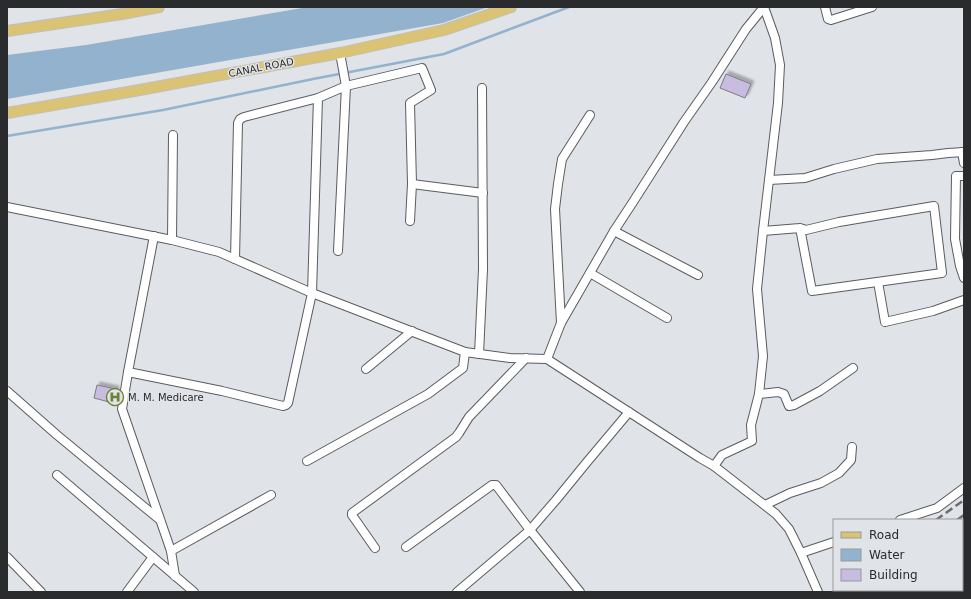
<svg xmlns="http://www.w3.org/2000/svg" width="971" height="599" font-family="'DejaVu Sans',sans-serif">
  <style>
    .water { fill: #93b2ce }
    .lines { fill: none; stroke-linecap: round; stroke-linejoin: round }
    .stream { stroke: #93b2ce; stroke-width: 2.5 }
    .building { fill: #c9bce1; stroke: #7d7b7f; filter: url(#shadow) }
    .minor-casing { stroke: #595c60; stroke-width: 10 }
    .major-casing { stroke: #bfbfc0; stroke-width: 12 }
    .minor { stroke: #fff; stroke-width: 8 }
    .major { stroke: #dac375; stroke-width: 10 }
    .rail { stroke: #6a6c6e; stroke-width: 2.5; stroke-dasharray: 8 4; stroke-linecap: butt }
    .labels { text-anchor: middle; stroke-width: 3; stroke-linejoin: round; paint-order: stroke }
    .street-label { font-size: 10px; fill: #2a2b2c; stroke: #e0e3e7 }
    .poi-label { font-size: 10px; fill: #2a2b2c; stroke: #e0e3e7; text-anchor: start }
  </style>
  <defs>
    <filter id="shadow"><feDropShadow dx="3" dy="-3" stdDeviation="1" flood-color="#0004"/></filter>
  </defs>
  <rect width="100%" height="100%" fill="#e0e3e7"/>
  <polygon class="water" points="308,7 488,7 443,23 7,99 7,55 86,45"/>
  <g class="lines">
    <polyline class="stream" points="7,136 163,110 313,79 444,54 569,7"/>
  </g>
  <g class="building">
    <polygon points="726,74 751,84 745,98 720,88"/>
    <polygon points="97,385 116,389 113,403 94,398"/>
  </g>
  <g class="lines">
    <g class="minor-casing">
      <g id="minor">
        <polyline points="825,7 828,19 831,20 872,7"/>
        <polyline points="340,53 346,86 422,68 431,90 410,103 412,184 410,221"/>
        <polyline points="318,98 346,86 338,251"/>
        <polyline points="962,152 964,163"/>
        <polyline points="964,176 956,176 955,239 960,266 964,278"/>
        <polyline points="769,180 805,178 834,169 877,159 932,155 948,153 964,152"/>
        <polyline points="412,184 483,193"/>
        <polyline points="7,207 172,240 219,252 312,293 465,352 510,358 547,359 700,458 714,466 776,514 789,529 801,553 818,592"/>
        <polyline points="614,231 698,275"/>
        <polyline points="763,231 800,228 806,230 839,222 934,206 942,273 812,291 800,228"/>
        <polyline points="172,240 173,135"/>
        <polyline points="590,273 667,318"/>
        <polyline points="878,282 885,322 933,311 964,300"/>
        <polyline points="561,323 555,209 558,184 562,159 590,115"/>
        <polyline points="479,354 483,269 482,88"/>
        <polyline points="547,359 561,323 614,231 633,202 684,122 712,82 746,29 764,7"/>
        <polyline points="366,369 412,331"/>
        <polyline points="128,372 154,236"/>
        <polyline points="7,391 57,435 160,520"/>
        <polyline points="759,394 778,392 784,394 789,406 794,405 820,391 853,368"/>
        <polyline points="307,461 428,394 463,368 465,352"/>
        <polyline points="714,466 722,455 752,441 751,425 759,394 763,356 757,289 763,231 778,103 780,65 775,38 764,7"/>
        <polyline points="57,475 194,592"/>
        <polyline points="765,505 790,493 821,483 839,473 851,460 852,447"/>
        <polyline points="900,520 937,508 964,488"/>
        <polyline points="406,547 492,485 496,485 530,530 580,592"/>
        <polyline points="375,548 352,515 352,513 456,437 459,433 469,417 526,358"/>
        <polyline points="171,551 271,495"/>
        <polyline points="801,553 834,542"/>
        <polyline points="7,557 41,592"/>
        <polyline points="175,576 171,551 122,409 128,372 222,391 283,406 286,405 288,403 312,293 318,98 244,117 240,119 238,123 235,259"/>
        <polyline points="127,592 153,557"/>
        <polyline points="457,592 530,530 556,500 587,462 629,412"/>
      </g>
    </g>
    <g class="major-casing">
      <g id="major">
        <polyline points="7,31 122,14 159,7"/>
        <polyline points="7,113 134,91 340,53 444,30 511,7"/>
      </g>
    </g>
    <use href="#minor" class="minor"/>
    <use href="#major" class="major"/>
    <g class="rail">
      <polyline points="936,520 964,500"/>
      <polyline points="957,520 964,515"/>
      <polyline points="838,592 841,590"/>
      <polyline points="854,592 857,590"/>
    </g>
  </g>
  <defs>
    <g id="hospital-ring" transform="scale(0.9)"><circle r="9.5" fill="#e0e3e7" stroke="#6d8232" stroke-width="1.5"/><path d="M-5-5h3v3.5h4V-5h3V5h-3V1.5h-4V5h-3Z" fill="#6d8232"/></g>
  </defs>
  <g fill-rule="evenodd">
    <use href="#hospital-ring" x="115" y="397"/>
  </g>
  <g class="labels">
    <g class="street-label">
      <text transform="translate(261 67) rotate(-11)" y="4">CANAL ROAD</text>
    </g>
    <g class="poi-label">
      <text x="128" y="401">M. M. Medicare</text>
    </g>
  </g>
  <rect width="971" height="599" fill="none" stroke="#2a2b2c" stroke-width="16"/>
  <rect x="833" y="519" width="130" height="72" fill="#e0e3e7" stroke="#97999c"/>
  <rect x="841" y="532" width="20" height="6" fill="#dac375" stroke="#97999c"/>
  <text x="869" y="539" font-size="12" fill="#2a2b2c">Road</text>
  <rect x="841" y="549" width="20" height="12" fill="#93b2ce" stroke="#97999c"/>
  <text x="869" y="559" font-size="12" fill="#2a2b2c">Water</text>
  <rect x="841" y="569" width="20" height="12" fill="#c9bce1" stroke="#97999c"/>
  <text x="869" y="579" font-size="12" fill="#2a2b2c">Building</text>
</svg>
